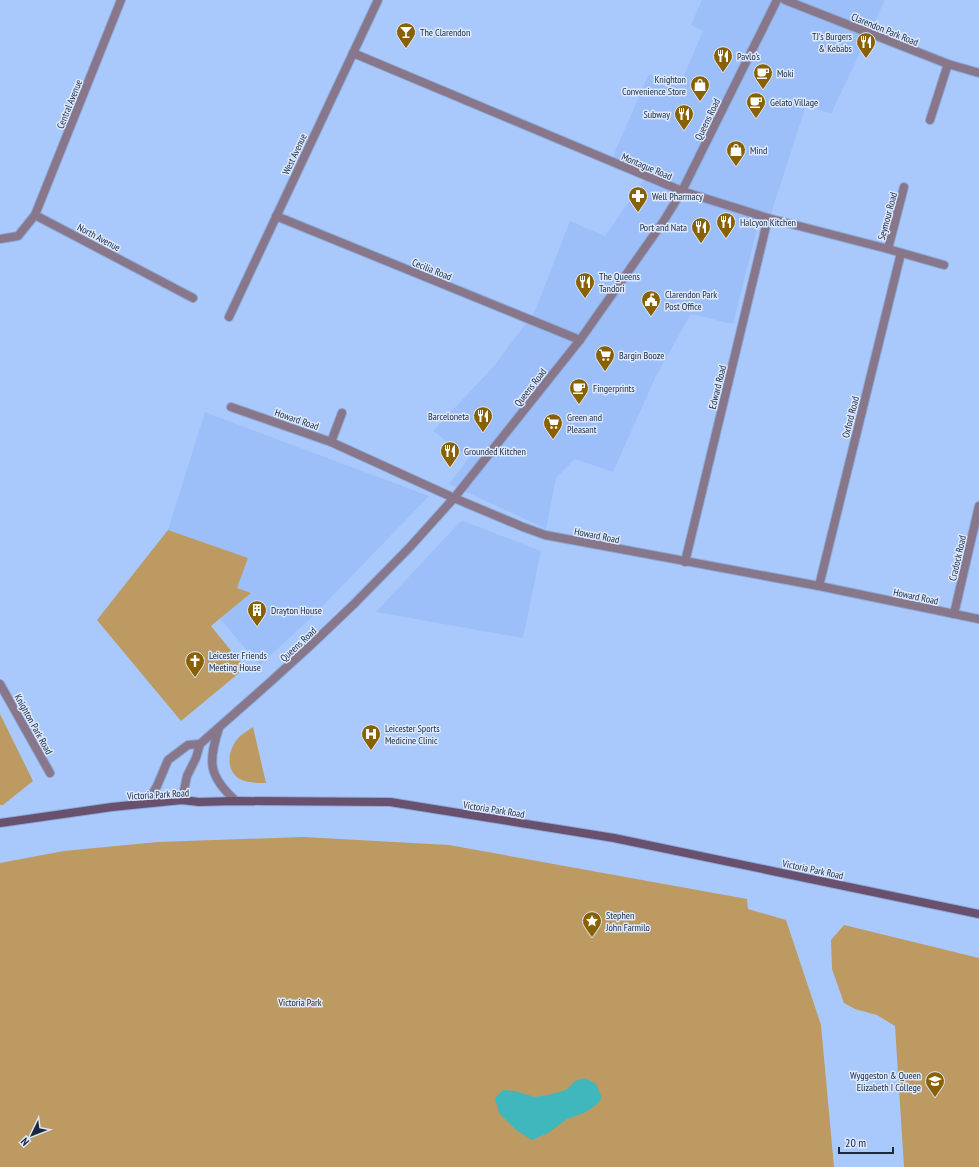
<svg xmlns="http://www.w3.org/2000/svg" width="979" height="1167" font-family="'PT Sans Narrow',sans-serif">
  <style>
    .built { fill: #9cbff9 }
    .green { fill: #bc9a61 }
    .water { fill: #40b7bd }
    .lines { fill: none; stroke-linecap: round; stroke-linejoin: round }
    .minor-casing { stroke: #8da9d6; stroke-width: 10 }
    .tertiary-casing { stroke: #8da9d6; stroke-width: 10 }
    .secondary-casing { stroke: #8da9d6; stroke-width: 10 }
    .minor { stroke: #88778b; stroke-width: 8 }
    .tertiary { stroke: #88778b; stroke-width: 8 }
    .secondary { stroke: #68506e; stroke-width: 8 }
    .labels { text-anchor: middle; stroke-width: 3; stroke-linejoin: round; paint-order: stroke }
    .street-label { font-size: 10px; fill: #1c283c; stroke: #dce9ff }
    .poi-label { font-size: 10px; fill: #1c283c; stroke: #dce9ff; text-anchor: start }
    .park-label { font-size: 10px; fill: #382706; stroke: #dce9ff }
  </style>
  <rect width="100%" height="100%" fill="#a9c9fd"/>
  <g class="built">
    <polygon points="702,0 885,0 831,114 806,105 771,214 757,229 733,324 691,314 656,376 613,472 575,459 556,478 546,529 449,484 469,458 433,431 494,366 535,311 570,221 605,236 640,186 645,176 612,162 616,149 649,74 679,87 703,31 691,25"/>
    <polygon points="205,412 429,496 311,618 260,665 220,619 251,593 237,588 248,558 168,530"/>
    <polygon points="463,521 541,551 523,638 376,612 459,523"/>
  </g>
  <g class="green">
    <polygon points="168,530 248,558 237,588 251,593 211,626 245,668 181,721 97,620"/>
    <polygon points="0,714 33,781 3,805 0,805"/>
    <path d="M 253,727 L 266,783 C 257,783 246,783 238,778 C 224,767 229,747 240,736 C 244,733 249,730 253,727 Z"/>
    <polygon points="303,837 449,845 747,899 748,909 786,920 821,1025 834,1167 0,1167 0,863 64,851 158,842"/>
    <polygon points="844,925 979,958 979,1167 904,1167 895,1026 877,1015 855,1009 844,1003 832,969 831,940"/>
  </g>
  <polygon class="water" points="585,1078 596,1084 602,1098 595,1106 584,1113 567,1119 548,1133 532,1140 516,1130 499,1113 495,1098 503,1090 515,1091 534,1097 548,1095 566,1090 575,1081"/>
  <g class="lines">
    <g class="minor-casing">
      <g id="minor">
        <polyline points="353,53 682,191 768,218 888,249 944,265"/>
        <polyline points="930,120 948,64"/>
        <polyline points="35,215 121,0"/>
        <polyline points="276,216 580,340"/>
        <polyline points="0,239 18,236 35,215 193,298"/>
        <polyline points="888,249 904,187"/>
        <polyline points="229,317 378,0"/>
        <polyline points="231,407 331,442 454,498 523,527 545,535 819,586 979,619"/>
        <polyline points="331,442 342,413"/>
        <polyline points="685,562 768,218"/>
        <polyline points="819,586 901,253"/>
        <polyline points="954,614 979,506"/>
        <polyline points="0,684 50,773"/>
      </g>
    </g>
    <g class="tertiary-casing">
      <g id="tertiary">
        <polyline points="785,0 948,64 979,73"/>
        <path d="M 219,728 C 208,762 208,776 236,801"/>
        <polyline points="182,800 187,776 196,758 200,744 268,684 311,645 354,604 410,547 454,498 580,340 663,222 682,191 777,0"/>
        <polyline points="147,803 157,786 168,760 188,745 200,744"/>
      </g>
    </g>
    <g class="secondary-casing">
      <polyline id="secondary" points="0,823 112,807 182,800 199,802 236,801 390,802 614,838 979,914"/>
    </g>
    <use href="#minor" class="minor"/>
    <use href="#tertiary" class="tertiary"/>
    <use href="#secondary" class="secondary"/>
  </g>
  <defs>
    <g id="bar-pin" transform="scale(1)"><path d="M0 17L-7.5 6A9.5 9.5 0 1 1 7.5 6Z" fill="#896100" stroke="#dce9ff"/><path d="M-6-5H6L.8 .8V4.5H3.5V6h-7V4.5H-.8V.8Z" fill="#fff"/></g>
    <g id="restaurant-pin" transform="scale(1)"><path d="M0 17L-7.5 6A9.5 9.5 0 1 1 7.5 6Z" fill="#896100" stroke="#dce9ff"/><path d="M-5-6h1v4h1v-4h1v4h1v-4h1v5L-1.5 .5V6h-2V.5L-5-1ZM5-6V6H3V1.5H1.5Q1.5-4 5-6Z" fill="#fff"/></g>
    <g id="cafe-pin" transform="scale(1)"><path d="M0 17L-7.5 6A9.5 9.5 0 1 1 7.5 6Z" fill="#896100" stroke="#dce9ff"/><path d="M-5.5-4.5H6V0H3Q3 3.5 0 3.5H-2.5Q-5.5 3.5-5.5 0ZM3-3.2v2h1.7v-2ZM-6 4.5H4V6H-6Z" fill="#fff"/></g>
    <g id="shop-pin" transform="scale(1)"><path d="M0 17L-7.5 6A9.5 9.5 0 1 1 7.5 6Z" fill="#896100" stroke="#dce9ff"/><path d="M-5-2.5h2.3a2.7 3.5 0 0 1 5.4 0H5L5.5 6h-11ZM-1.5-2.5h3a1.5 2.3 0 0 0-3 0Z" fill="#fff"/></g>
    <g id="pharmacy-pin" transform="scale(1)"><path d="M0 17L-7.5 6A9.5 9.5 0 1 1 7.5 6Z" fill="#896100" stroke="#dce9ff"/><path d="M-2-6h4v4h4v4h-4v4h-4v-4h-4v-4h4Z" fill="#fff"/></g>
    <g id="civic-pin" transform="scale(1)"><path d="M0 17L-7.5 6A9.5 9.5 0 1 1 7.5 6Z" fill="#896100" stroke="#dce9ff"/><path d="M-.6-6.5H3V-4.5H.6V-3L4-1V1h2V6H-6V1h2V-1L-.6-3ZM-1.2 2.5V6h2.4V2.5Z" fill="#fff"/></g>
    <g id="supermarket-pin" transform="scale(1)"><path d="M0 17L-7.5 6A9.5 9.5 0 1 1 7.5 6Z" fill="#896100" stroke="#dce9ff"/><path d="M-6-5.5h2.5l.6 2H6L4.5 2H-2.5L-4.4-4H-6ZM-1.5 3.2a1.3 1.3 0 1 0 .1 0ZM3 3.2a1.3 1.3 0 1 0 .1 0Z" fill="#fff"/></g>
    <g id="building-pin" transform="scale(1)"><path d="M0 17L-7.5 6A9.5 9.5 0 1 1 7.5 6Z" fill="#896100" stroke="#dce9ff"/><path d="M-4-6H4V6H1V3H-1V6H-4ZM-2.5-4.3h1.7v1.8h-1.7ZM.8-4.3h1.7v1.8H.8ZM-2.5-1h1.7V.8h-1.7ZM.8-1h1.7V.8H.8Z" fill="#fff"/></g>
    <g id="church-pin" transform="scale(1)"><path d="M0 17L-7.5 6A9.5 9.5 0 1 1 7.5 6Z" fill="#896100" stroke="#dce9ff"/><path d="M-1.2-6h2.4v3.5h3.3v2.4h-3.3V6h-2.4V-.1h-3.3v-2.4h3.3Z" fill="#fff"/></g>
    <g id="hospital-pin" transform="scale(1)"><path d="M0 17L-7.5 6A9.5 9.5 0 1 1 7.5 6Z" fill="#896100" stroke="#dce9ff"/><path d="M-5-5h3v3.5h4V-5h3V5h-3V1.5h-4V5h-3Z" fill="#fff"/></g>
    <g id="sight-pin" transform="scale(1)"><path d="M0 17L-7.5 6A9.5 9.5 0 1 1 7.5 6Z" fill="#896100" stroke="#dce9ff"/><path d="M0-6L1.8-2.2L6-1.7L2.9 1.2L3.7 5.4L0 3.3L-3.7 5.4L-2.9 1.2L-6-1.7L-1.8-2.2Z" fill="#fff"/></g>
    <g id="university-pin" transform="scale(1)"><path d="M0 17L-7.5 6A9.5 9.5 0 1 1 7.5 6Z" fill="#896100" stroke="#dce9ff"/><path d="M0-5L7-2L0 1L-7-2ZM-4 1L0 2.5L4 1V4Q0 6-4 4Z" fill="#fff"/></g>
  </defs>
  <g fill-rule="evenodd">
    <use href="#bar-pin" x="406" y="32"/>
    <use href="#restaurant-pin" x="866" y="42"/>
    <use href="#restaurant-pin" x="723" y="56"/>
    <use href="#cafe-pin" x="763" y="73"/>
    <use href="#shop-pin" x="700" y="85"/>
    <use href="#cafe-pin" x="756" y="102"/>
    <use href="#restaurant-pin" x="684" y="114"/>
    <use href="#shop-pin" x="736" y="150"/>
    <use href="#pharmacy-pin" x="638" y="196"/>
    <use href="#restaurant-pin" x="726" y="222"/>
    <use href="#restaurant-pin" x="701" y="227"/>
    <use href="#restaurant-pin" x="585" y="282"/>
    <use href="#civic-pin" x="651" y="300"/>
    <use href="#supermarket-pin" x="605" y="355"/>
    <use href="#cafe-pin" x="579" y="388"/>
    <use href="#restaurant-pin" x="483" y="416"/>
    <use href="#supermarket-pin" x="553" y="423"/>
    <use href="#restaurant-pin" x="450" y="451"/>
    <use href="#building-pin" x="257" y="610"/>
    <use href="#church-pin" x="195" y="661"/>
    <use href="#hospital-pin" x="371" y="734"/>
    <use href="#sight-pin" x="592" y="921"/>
    <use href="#university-pin" x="935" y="1081"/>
  </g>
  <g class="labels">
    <g class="street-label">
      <text transform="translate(885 29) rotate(22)" y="4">Clarendon Park Road</text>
      <text transform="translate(69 104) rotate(-68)" y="4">Central Avenue</text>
      <text transform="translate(707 119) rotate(-64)" y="4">Queens Road</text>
      <text transform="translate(294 154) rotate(-65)" y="4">West Avenue</text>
      <text transform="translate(647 166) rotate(23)" y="4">Montague Road</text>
      <text transform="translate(887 216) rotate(-75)" y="4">Seymour Road</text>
      <text transform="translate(99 237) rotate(28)" y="4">North Avenue</text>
      <text transform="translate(432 269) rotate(22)" y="4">Cecilia Road</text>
      <text transform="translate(530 387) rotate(-52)" y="4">Queens Road</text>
      <text transform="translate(717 387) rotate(-76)" y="4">Edward Road</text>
      <text transform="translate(850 417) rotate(-76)" y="4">Oxford Road</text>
      <text transform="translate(297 419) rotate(19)" y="4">Howard Road</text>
      <text transform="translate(597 535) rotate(11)" y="4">Howard Road</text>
      <text transform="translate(957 558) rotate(-77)" y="4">Cradock Road</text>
      <text transform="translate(916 596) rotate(12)" y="4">Howard Road</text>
      <text transform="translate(298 644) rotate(-43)" y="4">Queens Road</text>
      <text transform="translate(34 724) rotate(61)" y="4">Knighton Park Road</text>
      <text transform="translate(158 794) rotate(-3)" y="4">Victoria Park Road</text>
      <text transform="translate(494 809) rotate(9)" y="4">Victoria Park Road</text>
      <text transform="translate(813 869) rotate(12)" y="4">Victoria Park Road</text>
    </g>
    <g class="poi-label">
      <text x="420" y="36">The Clarendon</text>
      <text x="852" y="40" text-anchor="end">TJ's Burgers<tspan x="852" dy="12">&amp; Kebabs</tspan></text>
      <text x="737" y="60">Pavlo's</text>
      <text x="777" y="77">Moki</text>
      <text x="686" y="83" text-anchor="end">Knighton<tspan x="686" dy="12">Convenience Store</tspan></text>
      <text x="770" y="106">Gelato Village</text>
      <text x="670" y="118" text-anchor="end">Subway</text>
      <text x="750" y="154">Mind</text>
      <text x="652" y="200">Well Pharmacy</text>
      <text x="740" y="226">Halcyon Kitchen</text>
      <text x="687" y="231" text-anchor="end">Port and Nata</text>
      <text x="599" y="280">The Queens<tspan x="599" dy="12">Tandori</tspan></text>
      <text x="665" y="298">Clarendon Park<tspan x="665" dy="12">Post Office</tspan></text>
      <text x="619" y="359">Bargin Booze</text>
      <text x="593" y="392">Fingerprints</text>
      <text x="469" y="420" text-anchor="end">Barceloneta</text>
      <text x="567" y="421">Green and<tspan x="567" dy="12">Pleasant</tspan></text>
      <text x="464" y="455">Grounded Kitchen</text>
      <text x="271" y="614">Drayton House</text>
      <text x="209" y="659">Leicester Friends<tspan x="209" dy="12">Meeting House</tspan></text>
      <text x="385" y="732">Leicester Sports<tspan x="385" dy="12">Medicine Clinic</tspan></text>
      <text x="606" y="919">Stephen<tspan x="606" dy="12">John Farmilo</tspan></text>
      <text x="921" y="1079" text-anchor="end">Wyggeston &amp; Queen<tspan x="921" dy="12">Elizabeth I College</tspan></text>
    </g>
    <g class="park-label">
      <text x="300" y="1006">Victoria Park</text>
    </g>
  </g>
  <g transform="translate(32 1135) rotate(227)" stroke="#dce9ff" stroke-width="3" paint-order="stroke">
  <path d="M0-3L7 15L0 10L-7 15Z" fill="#1c283c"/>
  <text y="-6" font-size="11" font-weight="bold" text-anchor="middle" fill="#1c283c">N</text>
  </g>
  <path d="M839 1147v6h54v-6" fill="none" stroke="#1c283c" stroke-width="2"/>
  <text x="845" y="1147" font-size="12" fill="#1c283c" stroke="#dce9ff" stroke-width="3" paint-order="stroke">20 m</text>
</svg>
